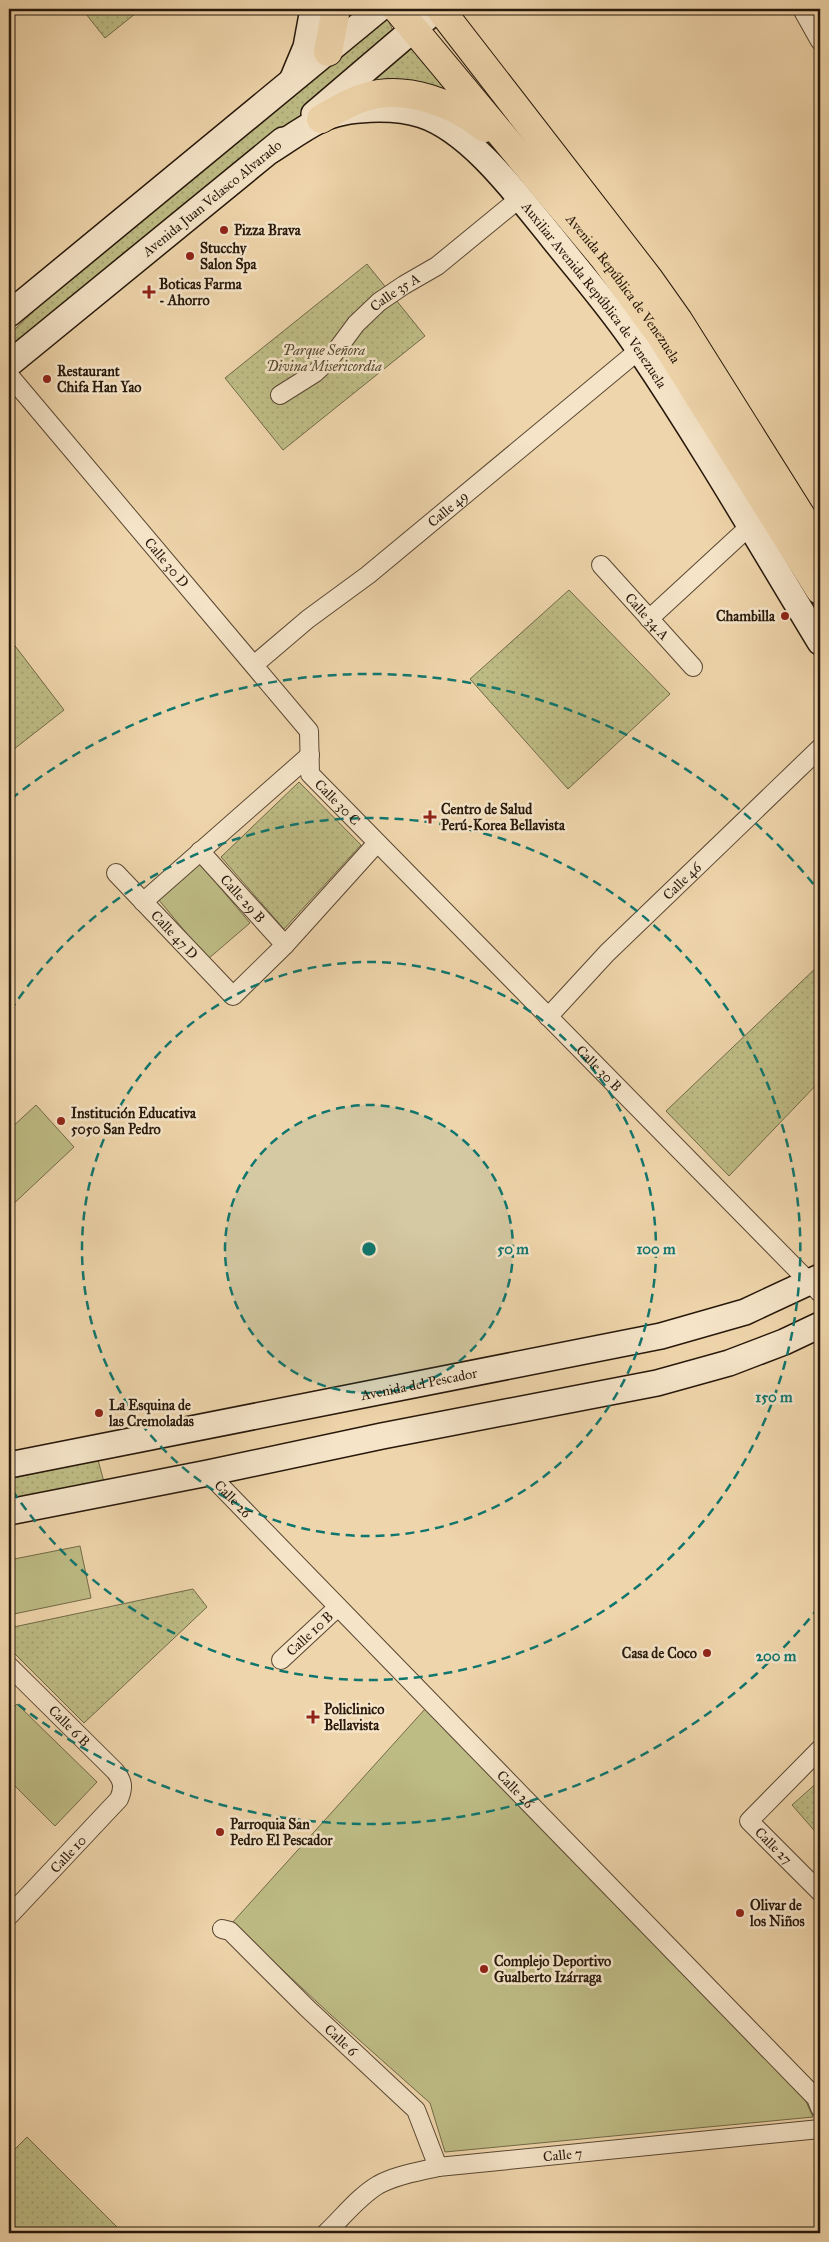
<svg xmlns="http://www.w3.org/2000/svg" width="829" height="2242" font-family="'IM FELL Great Primer',serif">
  <style>
    .green { fill: url(#green-dots); stroke: #726a48 }
    .pitch { fill: #bebc85; stroke: #726a48 }
    .lines { fill: none; stroke-linecap: round; stroke-linejoin: round }
    .street-casing { stroke: #594733; stroke-width: 20 }
    .secondary-casing { stroke: #27180b; stroke-width: 28 }
    .primary-casing { stroke: #27180b; stroke-width: 30 }
    .street { stroke: #f5e4c8; stroke-width: 18 }
    .secondary { stroke: #f5e4c8; stroke-width: 25 }
    .primary { stroke: #efd5ab; stroke-width: 28 }
    .ring { fill: none; stroke: #0f766e; stroke-width: 2.5; stroke-dasharray: 9 6 }
    .poi-dot { fill: #8f2418; stroke: #f5e4c8; stroke-width: 2 }
    .labels { text-anchor: middle; stroke-width: 5; stroke-linejoin: round; paint-order: stroke }
    .street-label { font-size: 14px; fill: #27180b; stroke: #f5e4c8 }
    .poi-label { font-size: 14px; font-weight: bold; fill: #27180b; stroke: #f5e4c8; text-anchor: start }
    .park-label { font-size: 14px; font-style: italic; fill: #544930; stroke: #f5e4c8 }
    .centre { fill: #0f766e; stroke: #f5e4c8; stroke-width: 2.5 }
    .ring-label { font-size: 15px; text-anchor: middle; font-weight: bold; fill: #0f766e; stroke: #f5e4c8; stroke-width: 5; stroke-linejoin: round; paint-order: stroke }
  </style>
  <defs>
    <pattern id="green-dots" width="8" height="8" patternUnits="userSpaceOnUse" patternTransform="scale(1.25)"><rect width="8" height="8" fill="#bebc85"/><path d="M2 2h.1M6 6h.1" fill="none" stroke="#a3a172" stroke-width="1.8" stroke-linecap="round"/></pattern>
  </defs>
  <rect width="100%" height="100%" fill="#efd5ab"/>
  <filter id="stains"><feTurbulence type="fractalNoise" baseFrequency=".004" numOctaves="4"/><feColorMatrix values="0 0 0 0 .2 0 0 0 0 .09 0 0 0 0 .02 0 0 0 .5 -.17"/></filter>
  <radialGradient id="worn" r=".72"><stop offset=".6" stop-color="#630" stop-opacity="0"/><stop offset="1" stop-color="#630" stop-opacity=".3"/></radialGradient>
  <g class="green">
    <polygon points="82,9 141,9 105,38"/>
    <polygon points="387,18 396,37 12,353 9,346 9,335 52,293"/>
    <polygon points="411,48 449,93 370,83"/>
    <polygon points="367,264 425,336 283,450 225,378"/>
    <polygon points="569,590 670,694 568,789 470,679"/>
    <polygon points="9,638 64,710 9,753"/>
    <polygon points="299,782 361,845 284,929 221,857"/>
    <polygon points="820,964 820,1081 729,1176 666,1111"/>
    <polygon points="98,1460 104,1482 9,1500 9,1479"/>
    <polygon points="193,1589 207,1607 84,1723 9,1648 9,1628"/>
    <polygon points="820,1780 820,1837 792,1805"/>
    <polygon points="27,2137 122,2232 122,2233 9,2233 9,2155"/>
  </g>
  <g class="pitch">
    <polygon points="200,864 250,923 208,959 158,899"/>
    <polygon points="36,1105 74,1147 9,1208 9,1130"/>
    <polygon points="80,1546 91,1598 9,1615 9,1560"/>
    <polygon points="17,1704 97,1782 55,1826 9,1780 9,1712"/>
    <polygon points="425,1709 796,2079 813,2117 445,2152 430,2103 331,2015 232,1923"/>
  </g>
  <g class="lines">
    <g class="street-casing">
      <g id="street">
        <polyline points="802,9 820,41"/>
        <path id="s1" d="M 9,375 L 309,731 L 310,774 L 820,1293"/>
        <path id="s2" d="M 280,395 L 315,373 L 330,359 L 356,324 L 379,302 L 404,285 L 437,266 L 520,198"/>
        <path id="s3" d="M 601,565 L 693,667"/>
        <polyline points="649,619 751,525"/>
        <path id="s4" d="M 254,665 L 308,619 L 368,575 L 639,350"/>
        <path id="s5" d="M 200,851 L 285,945"/>
        <path id="s6" d="M 116,873 L 233,996 L 285,945 L 377,843"/>
        <polyline points="143,902 310,755"/>
        <path id="s7" d="M 548,1017 L 607,953 L 820,748"/>
        <path id="s8" d="M 208,1473 L 816,2098 L 820,2108"/>
        <path id="s9" d="M 281,1660 L 338,1607"/>
        <path id="s10" d="M 9,1666 L 115,1771 C 123,1781 124,1787 119,1799 L 9,1916"/>
        <path id="s11" d="M 820,1749 L 749,1821 L 820,1892"/>
        <path id="s12" d="M 222,1929 L 230,1931 L 307,2008 L 416,2110 L 438,2167"/>
        <path id="s13" d="M 326,2233 C 343,2217 358,2197 378,2185 C 396,2175 418,2172 438,2167 L 820,2129"/>
      </g>
    </g>
    <g class="secondary-casing">
      <g id="secondary">
        <polyline points="293,78 306,47 313,9"/>
        <polyline points="314,114 437,9"/>
        <path id="s14" d="M 270,151 C 286,141 302,129 320,120 C 345,107 395,106 422,115 C 471,131 519,197 551,236 C 581,274 614,311 640,351 C 704,446 761,545 820,642"/>
        <polyline points="9,314 379,9"/>
        <path id="s15" d="M 9,364 L 283,140"/>
        <path id="s16" d="M 9,1465 L 661,1336 L 745,1312 L 820,1277"/>
        <polyline points="9,1512 208,1473 382,1436 657,1383 729,1363 784,1342 820,1325"/>
      </g>
    </g>
    <g class="primary-casing">
      <g id="primary">
        <path id="s17" d="M 397,9 L 604,258 L 661,336 L 820,590"/>
        <polyline points="440,9 649,279 678,320 820,546"/>
        <polyline points="328,52 336,9"/>
        <path d="M 321,119 C 335,111 350,101 366,97 C 406,85 454,103 485,128"/>
      </g>
    </g>
    <use href="#street" class="street"/>
    <use href="#secondary" class="secondary"/>
    <use href="#primary" class="primary"/>
  </g>
  <circle cx="369" cy="1249" r="144" fill="#0f766e" fill-opacity=".12"/>
  <g class="ring">
    <circle cx="369" cy="1249" r="144"/>
    <circle cx="369" cy="1249" r="287"/>
    <path d="M10 1011A431 431 0 1 1 10 1487"/>
    <path d="M819 1607A575 575 0 0 1 11 1699M11 799A575 575 0 0 1 819 891"/>
  </g>
  <g class="poi-dot">
    <circle cx="224" cy="230" r="5"/>
    <circle cx="190" cy="256" r="5"/>
    <path d="M146.5 284.5h5v5h5v5h-5v5h-5v-5h-5v-5h5z"/>
    <circle cx="47" cy="379" r="5"/>
    <circle cx="785" cy="616" r="5"/>
    <path d="M427.5 809.5h5v5h5v5h-5v5h-5v-5h-5v-5h5z"/>
    <circle cx="61" cy="1121" r="5"/>
    <circle cx="99" cy="1413" r="5"/>
    <circle cx="707" cy="1653" r="5"/>
    <path d="M310.5 1709.5h5v5h5v5h-5v5h-5v-5h-5v-5h5z"/>
    <circle cx="220" cy="1832" r="5"/>
    <circle cx="740" cy="1913" r="5"/>
    <circle cx="484" cy="1969" r="5"/>
  </g>
  <g class="labels">
    <g class="street-label">
      <text dy="5" stroke="none"><textPath href="#s15" startOffset="262">Avenida Juan Velasco Alvarado</textPath></text>
      <text dy="5" stroke="none"><textPath href="#s17" startOffset="360">Avenida República de Venezuela</textPath></text>
      <text dy="5" stroke="none"><textPath href="#s2" startOffset="156">Calle 35 A</textPath></text>
      <text dy="5" stroke="none"><textPath href="#s14" startOffset="415">Auxiliar Avenida República de Venezuela</textPath></text>
      <text dy="5" stroke="none"><textPath href="#s4" startOffset="249">Calle 49</textPath></text>
      <text dy="5" stroke="none"><textPath href="#s1" startOffset="245">Calle 30 D</textPath></text>
      <text dy="5" stroke="none"><textPath href="#s3" startOffset="69">Calle 34 A</textPath></text>
      <text dy="5" stroke="none"><textPath href="#s1" startOffset="548">Calle 30 C</textPath></text>
      <text dy="5" stroke="none"><textPath href="#s7" startOffset="191">Calle 46</textPath></text>
      <text dy="5" stroke="none"><textPath href="#s5" startOffset="64">Calle 29 B</textPath></text>
      <text dy="5" stroke="none"><textPath href="#s6" startOffset="85">Calle 47 D</textPath></text>
      <text dy="5" stroke="none"><textPath href="#s1" startOffset="921">Calle 30 B</textPath></text>
      <text dy="5" stroke="none"><textPath href="#s16" startOffset="418">Avenida del Pescador</textPath></text>
      <text dy="5" stroke="none"><textPath href="#s8" startOffset="36">Calle 26</textPath></text>
      <text dy="5" stroke="none"><textPath href="#s9" startOffset="39">Calle 10 B</textPath></text>
      <text dy="5" stroke="none"><textPath href="#s10" startOffset="85">Calle 6 B</textPath></text>
      <text dy="5" stroke="none"><textPath href="#s8" startOffset="441">Calle 26</textPath></text>
      <text dy="5" stroke="none"><textPath href="#s11" startOffset="136">Calle 27</textPath></text>
      <text transform="translate(68 1854) rotate(-47)" y="5">Calle 10</text>
      <text dy="5" stroke="none"><textPath href="#s12" startOffset="164">Calle 6</textPath></text>
      <text dy="5" stroke="none"><textPath href="#s13" startOffset="259">Calle 7</textPath></text>
    </g>
    <g class="poi-label">
      <text x="234" y="235">Pizza Brava</text>
      <text x="200" y="253">Stucchy<tspan x="200" dy="16">Salon Spa</tspan></text>
      <text x="159" y="289">Boticas Farma<tspan x="159" dy="16">- Ahorro</tspan></text>
      <text x="57" y="376">Restaurant<tspan x="57" dy="16">Chifa Han Yao</tspan></text>
      <text x="775" y="621" text-anchor="end">Chambilla</text>
      <text x="441" y="814">Centro de Salud<tspan x="441" dy="16">Perú-Korea Bellavista</tspan></text>
      <text x="71" y="1118">Institución Educativa<tspan x="71" dy="16">5050 San Pedro</tspan></text>
      <text x="109" y="1410">La Esquina de<tspan x="109" dy="16">las Cremoladas</tspan></text>
      <text x="697" y="1658" text-anchor="end">Casa de Coco</text>
      <text x="324" y="1714">Policlinico<tspan x="324" dy="16">Bellavista</tspan></text>
      <text x="230" y="1829">Parroquia San<tspan x="230" dy="16">Pedro El Pescador</tspan></text>
      <text x="750" y="1910">Olivar de<tspan x="750" dy="16">los Niños</tspan></text>
      <text x="494" y="1966">Complejo Deportivo<tspan x="494" dy="16">Gualberto Izárraga</tspan></text>
    </g>
    <g class="park-label">
      <text x="324" y="355">Parque Señora<tspan x="324" dy="16">Divina Misericordia</tspan></text>
    </g>
  </g>
  <circle cx="369" cy="1249" r="8" class="centre"/>
  <g class="ring-label">
    <text x="513" y="1254">50 m</text>
    <text x="656" y="1254">100 m</text>
    <text x="774" y="1402">150 m</text>
    <text x="776" y="1661">200 m</text>
  </g>
  <rect width="829" height="2242" fill="none" stroke="#efd5ab" stroke-width="30"/>
  <rect x="10" y="10" width="809" height="2222" fill="none" stroke="#27180b" stroke-width="2.5"/>
  <rect x="15" y="15" width="799" height="2212" fill="none" stroke="#27180b"/>
  <rect width="100%" height="100%" filter="url(#stains)"/>
  <rect width="100%" height="100%" fill="url(#worn)"/>
</svg>
